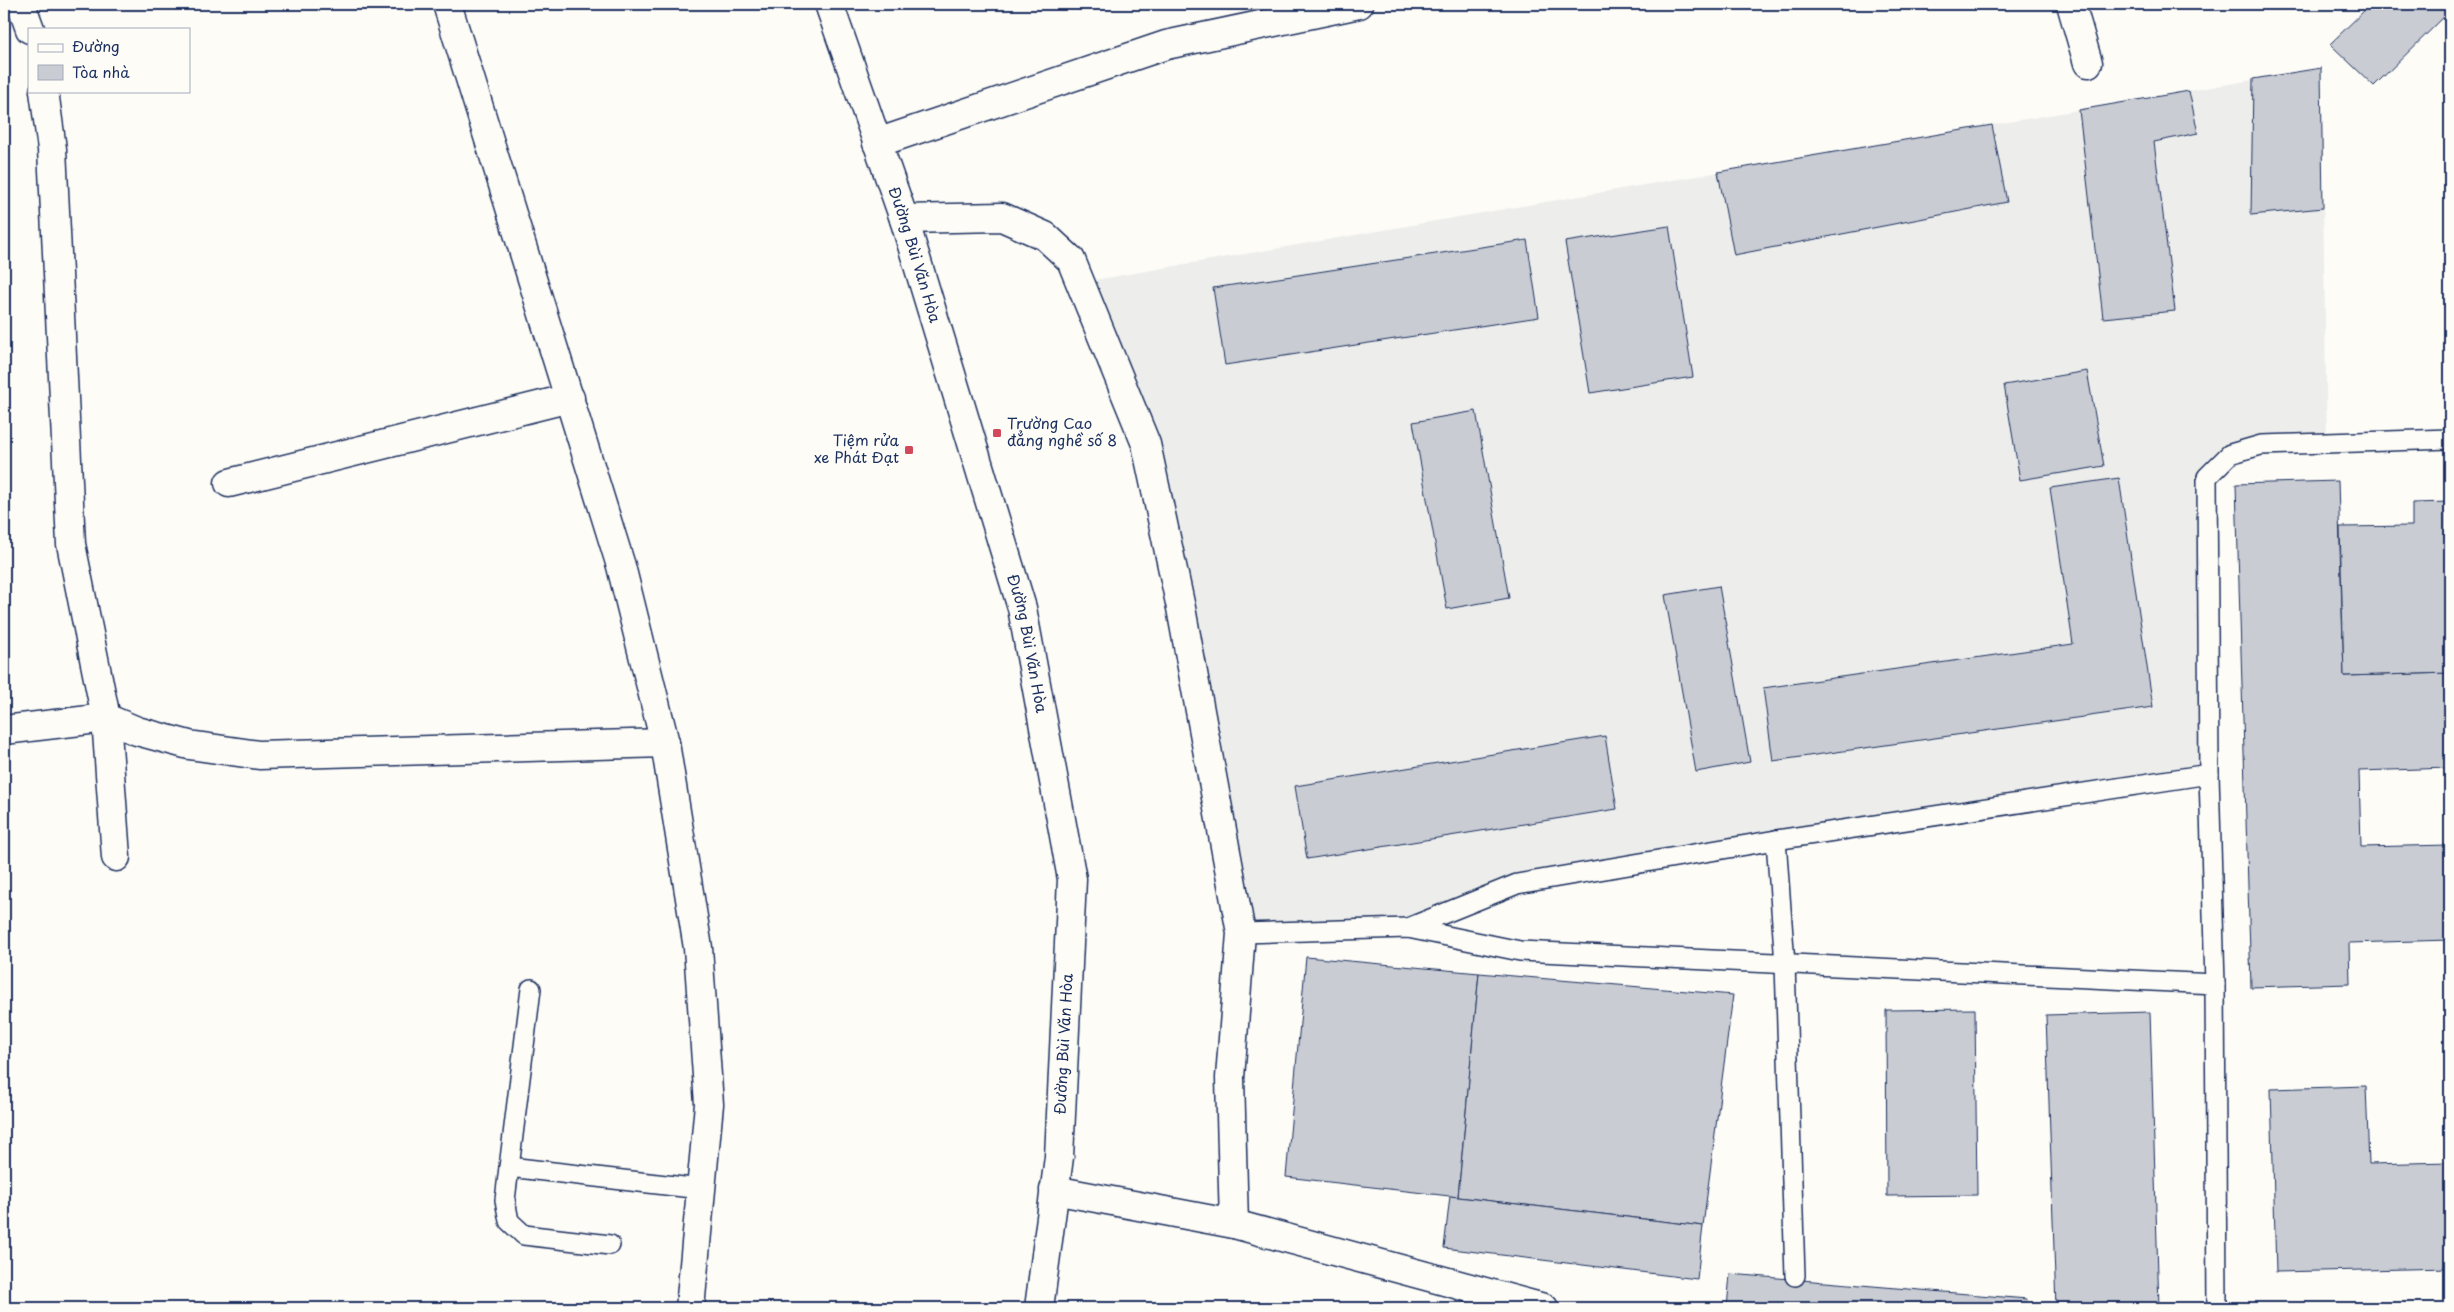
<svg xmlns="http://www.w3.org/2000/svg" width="2454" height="1312" font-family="'Playpen Sans',sans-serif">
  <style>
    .built { fill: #edeeec }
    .building { fill: #c9ccd3; stroke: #1b2f5e }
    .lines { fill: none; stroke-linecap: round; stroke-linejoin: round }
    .lane-casing { stroke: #1b2f5e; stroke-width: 22 }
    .street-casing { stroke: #1b2f5e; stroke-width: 31 }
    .primary-casing { stroke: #1b2f5e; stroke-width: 31 }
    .lane { stroke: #fdfcf7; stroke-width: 19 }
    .street { stroke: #fdfcf7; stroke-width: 28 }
    .primary { stroke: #fdfcf7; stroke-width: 28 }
    .poi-dot { fill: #d1495b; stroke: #fdfcf7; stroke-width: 2 }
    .labels { text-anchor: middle; stroke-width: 4; stroke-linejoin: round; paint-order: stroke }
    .street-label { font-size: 15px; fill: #1b2f5e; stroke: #fdfcf7 }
    .poi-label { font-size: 15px; fill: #1b2f5e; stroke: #fdfcf7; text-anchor: start }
  </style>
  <rect width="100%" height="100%" fill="#fdfcf7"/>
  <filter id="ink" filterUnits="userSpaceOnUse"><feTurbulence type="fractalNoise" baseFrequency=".02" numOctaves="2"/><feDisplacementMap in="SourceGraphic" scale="10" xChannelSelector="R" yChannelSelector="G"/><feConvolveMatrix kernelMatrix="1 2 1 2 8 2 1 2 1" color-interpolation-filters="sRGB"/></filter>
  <g filter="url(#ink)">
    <polygon class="built" points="2321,68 2327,442 2261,445 2207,477 2209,774 1517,884 1408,928 1254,932 1212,694 1159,437 1094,280"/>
    <g class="building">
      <polygon points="2371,4 2450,4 2450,11 2374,86 2330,44"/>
      <polygon points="2321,68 2323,208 2251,215 2253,79"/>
      <polygon points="2189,91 2198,133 2154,142 2175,311 2103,318 2079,110"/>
      <polygon points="1992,125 2007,202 1734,255 1718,172"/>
      <polygon points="1669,226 1693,377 1590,393 1565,242"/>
      <polygon points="1527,240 1539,317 1225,365 1213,288"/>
      <polygon points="2087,371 2104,466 2020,480 2004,385"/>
      <polygon points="1476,411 1509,598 1447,609 1413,422"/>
      <polygon points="2119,478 2153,707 1773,761 1763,688 2073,644 2050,488"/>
      <polygon points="2338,481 2344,676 2450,673 2450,768 2359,771 2361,847 2450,845 2450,940 2349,943 2350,984 2251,987 2236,484"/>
      <polygon points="2450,502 2450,673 2344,676 2340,527 2412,526 2412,503"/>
      <polygon points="1719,586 1750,762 1696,772 1665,595"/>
      <polygon points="1605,736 1617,809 1307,859 1295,786"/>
      <polygon points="1306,957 1479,973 1458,1197 1286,1177"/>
      <polygon points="1479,973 1733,995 1703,1226 1458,1197"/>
      <polygon points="1975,1009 1977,1195 1887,1196 1886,1010"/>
      <polygon points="2150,1012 2159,1308 2056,1308 2046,1015"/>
      <polygon points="2366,1086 2369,1164 2450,1162 2450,1268 2276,1272 2271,1089"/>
      <polygon points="1450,1196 1703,1226 1697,1279 1444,1248"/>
      <polygon points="1730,1274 2027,1299 2026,1308 1727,1308"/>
    </g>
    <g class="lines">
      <g class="lane-casing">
        <g id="lane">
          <polyline points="2209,774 2215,984 2217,1308"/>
          <polyline points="1776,840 1785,964 1795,1276"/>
          <polyline points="1408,928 1517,884 1776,840 2209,774 2207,477 2230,454 2261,445 2450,439"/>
          <polyline points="1241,933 1408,928 1520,951 2215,984"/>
          <polyline points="531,989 505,1200 509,1221 524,1235 610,1245"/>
          <polyline points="509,1167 701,1189"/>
        </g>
      </g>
      <g class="street-casing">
        <g id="street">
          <polyline points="21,4 30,29"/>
          <polyline points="447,4 621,566 665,743 698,948 709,1104 690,1308"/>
          <polyline points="2071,4 2088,63"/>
          <polyline points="44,91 52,149 71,544 106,718 116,857"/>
          <polyline points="877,143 1166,45 1359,4"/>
          <polyline points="904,219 1002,217 1045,236 1071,260 1146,444 1181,608 1241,933 1230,1078 1234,1224"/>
          <polyline points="229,483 570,398"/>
          <polyline points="4,730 106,718 137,731 189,745 259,755 665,743"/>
          <polyline points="1054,1190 1234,1224 1544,1308"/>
        </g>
      </g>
      <g class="primary-casing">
        <g id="primary">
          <path id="s1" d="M 829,4 L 904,219 L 1022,608 L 1072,879 L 1059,1157 L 1039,1308"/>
        </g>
      </g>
      <use href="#lane" class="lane"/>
      <use href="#street" class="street"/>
      <use href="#primary" class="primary"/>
    </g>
  </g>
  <g class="poi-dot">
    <rect x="992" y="428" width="10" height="10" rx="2.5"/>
    <rect x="904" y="445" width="10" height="10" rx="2.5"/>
  </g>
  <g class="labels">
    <g class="street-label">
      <text dy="5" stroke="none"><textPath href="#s1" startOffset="265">Đường Bùi Văn Hòa</textPath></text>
      <text dy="5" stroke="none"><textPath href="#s1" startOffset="670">Đường Bùi Văn Hòa</textPath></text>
      <text transform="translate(1064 1044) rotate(-87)" y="5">Đường Bùi Văn Hòa</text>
    </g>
    <g class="poi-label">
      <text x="1007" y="429">Trường Cao<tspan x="1007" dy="17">đẳng nghề số 8</tspan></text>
      <text x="899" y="446" text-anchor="end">Tiệm rửa<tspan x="899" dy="17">xe Phát Đạt</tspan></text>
    </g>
  </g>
  <rect width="2454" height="1312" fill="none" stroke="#fdfcf7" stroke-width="20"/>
  <rect x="10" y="10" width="2434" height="1292" fill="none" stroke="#1b2f5e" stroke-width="2" filter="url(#ink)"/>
  <rect x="28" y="28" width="162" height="65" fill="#fdfcf7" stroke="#a3aaba"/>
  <rect x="38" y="44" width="25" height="8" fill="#fdfcf7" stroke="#a3aaba"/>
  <text x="72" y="52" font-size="15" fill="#1b2f5e">Đường</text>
  <rect x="38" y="65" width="25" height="15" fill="#c9ccd3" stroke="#a3aaba"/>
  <text x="72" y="78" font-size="15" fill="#1b2f5e">Tòa nhà</text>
</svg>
